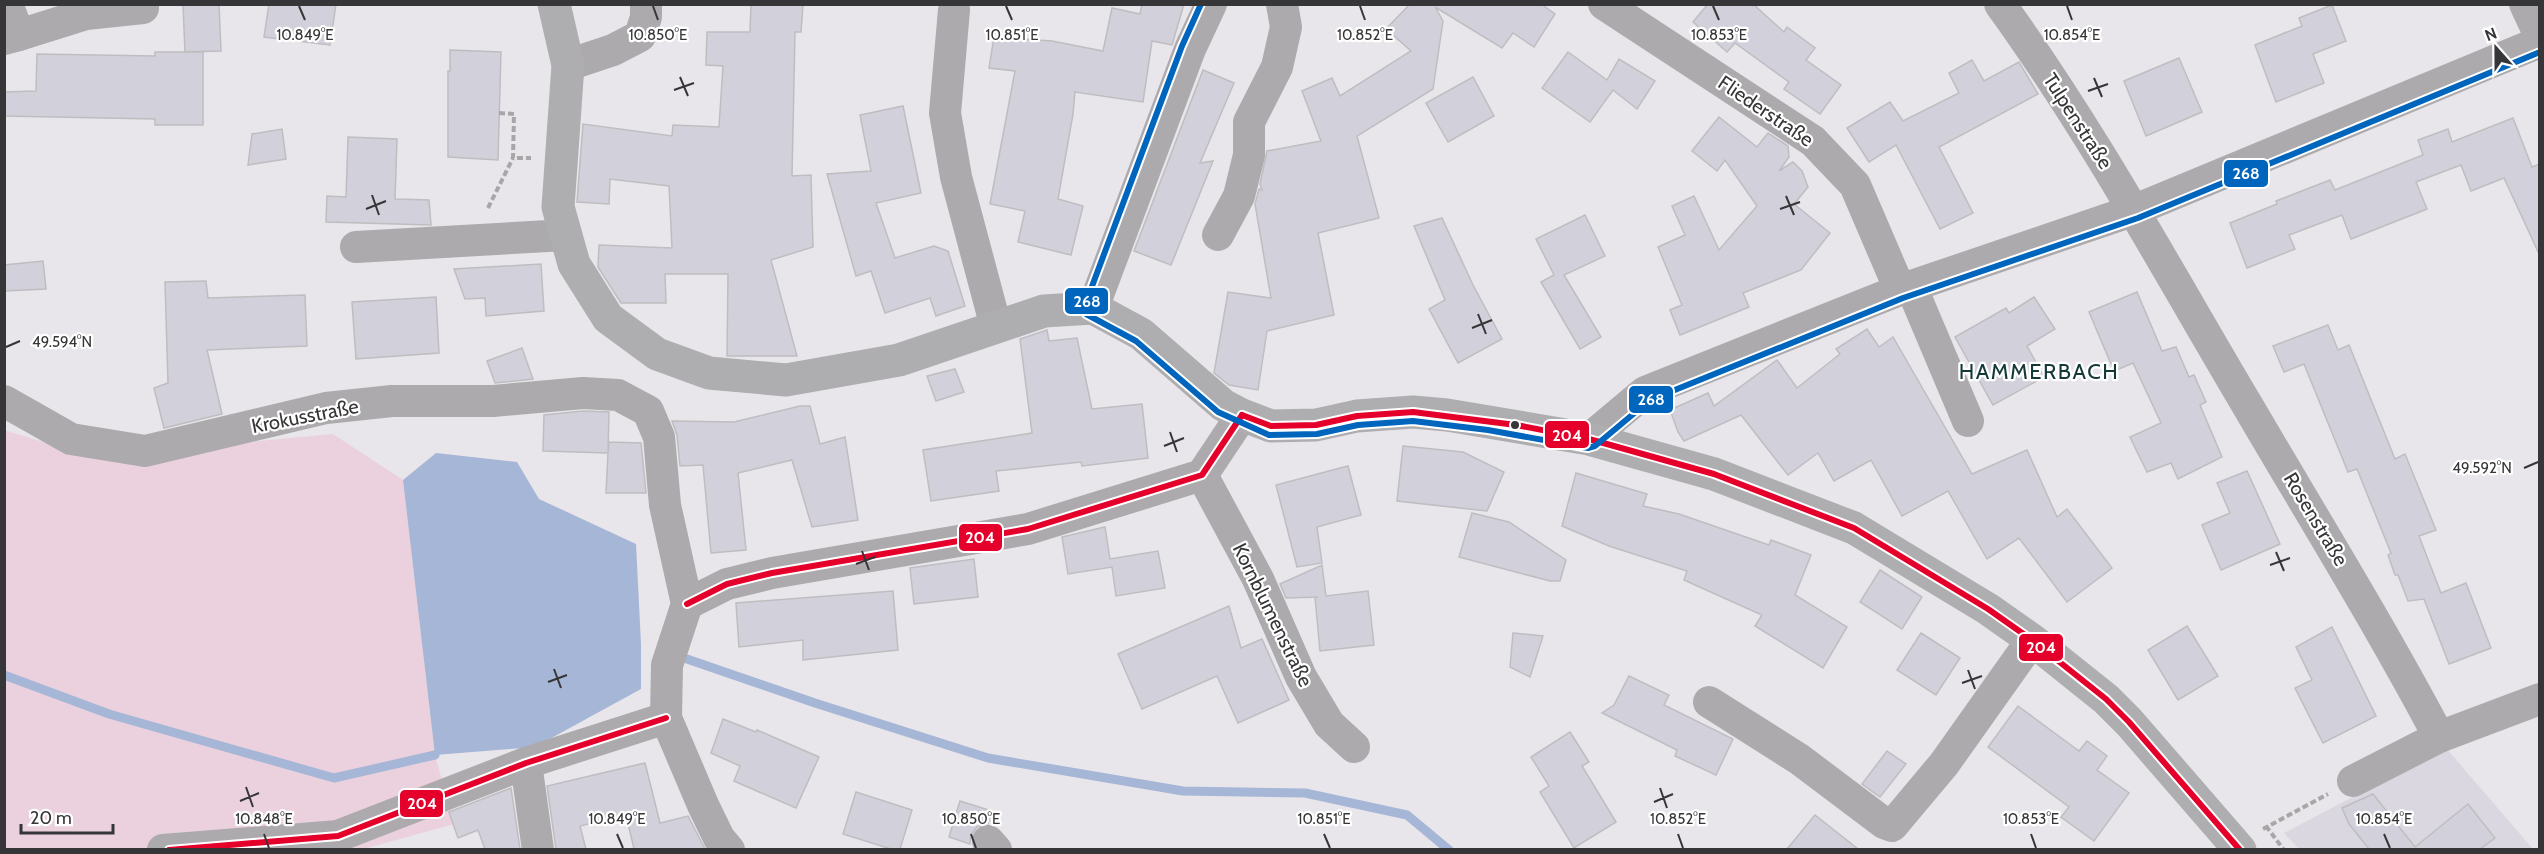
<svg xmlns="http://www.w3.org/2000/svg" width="2544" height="854" font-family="Cabin,sans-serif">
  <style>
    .built { fill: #dbd7e0 }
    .green { fill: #ead1dd }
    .water { fill: #a6b6d6 }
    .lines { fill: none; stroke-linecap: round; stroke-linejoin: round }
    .stream { stroke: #a6b6d6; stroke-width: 9 }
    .building { fill: #d2d1db; stroke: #bebdc0; stroke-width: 1.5 }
    .path { stroke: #a7a7a8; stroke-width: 4; stroke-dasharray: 6 3; stroke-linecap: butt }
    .minor { stroke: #acaaac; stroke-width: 32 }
    .major { stroke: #aeadaf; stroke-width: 33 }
    .bus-1-casing { stroke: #fff; stroke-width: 10 }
    .bus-2-casing { stroke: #fff; stroke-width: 10 }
    .bus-1 { stroke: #e4002b; stroke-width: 6 }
    .bus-2 { stroke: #0065bd; stroke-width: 6 }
    .ticks { fill: none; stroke: #363537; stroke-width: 2 }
    .bus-dot { fill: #363537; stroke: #fff; stroke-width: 2 }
    .labels { text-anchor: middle; stroke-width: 4.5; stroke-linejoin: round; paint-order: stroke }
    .street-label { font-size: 20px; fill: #363537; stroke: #fff }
    .quarter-label { font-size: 22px; letter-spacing: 1.5px; fill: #143738; stroke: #fff }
    .ticks-label { font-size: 15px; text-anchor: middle; fill: #363537; stroke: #fff; stroke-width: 4.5; stroke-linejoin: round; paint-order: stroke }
    .line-badge { stroke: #fff; stroke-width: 2 }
    .badge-label { font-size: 16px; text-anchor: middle; font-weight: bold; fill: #fff }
  </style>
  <rect width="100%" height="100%" fill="#e8e6ea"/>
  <polygon class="built" points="2446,748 2533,849 2299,849 2284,833"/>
  <polygon class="green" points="4,430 93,457 333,434 403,480 435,755 454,824 364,849 5,849"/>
  <polygon class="water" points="436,453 517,462 539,499 636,544 641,644 641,689 535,747 435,755 403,480"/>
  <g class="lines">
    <g class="stream">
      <polyline points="687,659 815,703 988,758 1183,791 1305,793 1407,815 1449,850"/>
      <polyline points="4,675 109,714 334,778 435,755"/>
    </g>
  </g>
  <g class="building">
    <polygon points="183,4 219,4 221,51 185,52"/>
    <polygon points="269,4 336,4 330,45 264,37"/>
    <polygon points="751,4 803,4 801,32 795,32 792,176 811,175 813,247 771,260 797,356 727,356 728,274 665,274 666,303 621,303 598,267 599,245 672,248 669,186 610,179 609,204 577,202 583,124 672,136 673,125 719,127 723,66 706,65 707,32 750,32"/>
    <polygon points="1142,4 1184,4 1172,45 1152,41 1143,102 1075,92 1073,114 1058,199 1083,206 1071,255 1018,242 1025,211 990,204 1015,71 989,68 994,37 1052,41 1103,51 1112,8 1140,14"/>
    <polygon points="1410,4 1541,4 1555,14 1534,47 1513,33 1502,48 1435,7 1443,21 1433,89 1357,136 1379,218 1318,233 1334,315 1267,331 1258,390 1229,385 1214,373 1228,292 1271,298 1255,204 1259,189 1262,190 1260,184 1267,151 1321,141 1302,91 1332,78 1340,96 1411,51 1386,29"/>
    <polygon points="1708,4 1753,4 1784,32 1787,27 1815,48 1806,60 1841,85 1820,114 1784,89 1789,82 1735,43 1727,52 1693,22"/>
    <polygon points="2332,5 2346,41 2313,54 2324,83 2276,102 2255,45 2302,26 2299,18"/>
    <polygon points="450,50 501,52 498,160 448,157 448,71 450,71"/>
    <polygon points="155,52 203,52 203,125 155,125 155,119 4,116 4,92 36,91 37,54 155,56"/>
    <polygon points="1568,52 1607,80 1619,59 1655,81 1637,109 1613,90 1590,122 1542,88"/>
    <polygon points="2179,58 2202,112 2146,136 2124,81"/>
    <polygon points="1972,60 1984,81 2019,62 2038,94 1939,147 1973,213 1940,229 1896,145 1869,162 1847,128 1890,102 1903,121 1959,93 1949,73"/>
    <polygon points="1203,70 1234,83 1200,163 1213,161 1171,265 1134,251"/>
    <polygon points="1473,77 1494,116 1448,142 1426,103"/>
    <polygon points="903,106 921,193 876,203 895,258 934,246 948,251 965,306 936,316 930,298 885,313 871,271 856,276 827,174 871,171 860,115"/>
    <polygon points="1719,117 1757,147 1768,133 1788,146 1789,157 1779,171 1793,162 1802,171 1808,187 1794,204 1830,233 1801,270 1743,293 1749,307 1680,335 1670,310 1682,305 1658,247 1685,235 1672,206 1694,196 1719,250 1757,206 1725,160 1717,171 1692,151"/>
    <polygon points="2513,118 2532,167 2540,164 2540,256 2504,178 2471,191 2461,165 2416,182 2427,209 2351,239 2342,215 2289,235 2295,249 2247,268 2230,223 2277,204 2276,201 2330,180 2335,190 2423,155 2418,140 2448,129 2452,142"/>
    <polygon points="282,129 286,159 248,165 252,134"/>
    <polygon points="348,137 397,139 395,199 429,200 431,225 326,222 327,196 346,197"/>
    <polygon points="1585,215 1605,256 1564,275 1601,337 1580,349 1541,282 1554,275 1536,239"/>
    <polygon points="1442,218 1473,285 1502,339 1458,363 1429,309 1445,300 1414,226"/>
    <polygon points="43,261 46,289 4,291 4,265"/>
    <polygon points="541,264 544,311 486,316 485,298 465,299 454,269"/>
    <polygon points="206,281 208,298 305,295 307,346 207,350 222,414 164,428 154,388 168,383 165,282"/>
    <polygon points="2137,292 2162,351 2176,347 2189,377 2194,375 2206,402 2200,405 2222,457 2178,479 2171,463 2147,472 2130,437 2161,423 2133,363 2114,371 2089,312"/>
    <polygon points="436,297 439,353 356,359 352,302"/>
    <polygon points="2034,297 2055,329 2027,346 2044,377 1993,405 1955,337 2006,308 2009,313"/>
    <polygon points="2328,325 2338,350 2349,345 2395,459 2405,454 2436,530 2419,536 2441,593 2466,583 2491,648 2449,664 2424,599 2408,601 2398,575 2395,575 2388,555 2391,553 2357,469 2348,472 2304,364 2284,372 2273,346"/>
    <polygon points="1867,329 1879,347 1893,337 1972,474 2027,450 2057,517 2067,509 2112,568 2067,602 2019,538 1987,559 1948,491 1902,516 1871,460 1834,481 1818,453 1788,475 1741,415 1684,441 1678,432 1670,410 1708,393 1714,406 1777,360 1797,388 1840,354 1836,349"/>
    <polygon points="1047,330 1049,341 1077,338 1092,409 1142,404 1148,458 1082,466 1081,462 996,471 999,491 931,501 923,450 1032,433 1020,339"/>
    <polygon points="522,348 533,379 495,383 487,361"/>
    <polygon points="955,369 964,392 936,401 927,376"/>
    <polygon points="800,406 810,406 820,444 845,437 858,520 812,527 792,460 738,473 746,550 711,553 703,465 680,466 677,435 672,421 734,422"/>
    <polygon points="583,411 609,412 608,452 609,442 641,443 646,493 606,493 608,453 543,451 544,415"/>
    <polygon points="1403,446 1463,452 1504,472 1487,511 1397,501"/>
    <polygon points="1348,466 1361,515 1317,527 1322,563 1297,567 1276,485"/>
    <polygon points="2247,471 2280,544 2221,570 2202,525 2230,513 2217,483"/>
    <polygon points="1576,473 1647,494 1643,506 1679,514 1769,545 1771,540 1811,555 1795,595 1847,627 1823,668 1755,626 1762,615 1684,580 1687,571 1609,546 1562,526"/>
    <polygon points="1472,513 1509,522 1566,560 1560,581 1550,581 1459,557"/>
    <polygon points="1105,527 1110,559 1158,551 1165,588 1116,596 1112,567 1068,574 1062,537"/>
    <polygon points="974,559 978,597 914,604 910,568"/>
    <polygon points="1322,565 1326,596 1368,591 1374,645 1320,651 1315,597 1318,597 1286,598 1280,584"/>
    <polygon points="1880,570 1922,597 1902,629 1860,602"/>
    <polygon points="893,591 898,650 803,660 803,640 739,647 736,603"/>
    <polygon points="1229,606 1241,648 1262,639 1289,700 1238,723 1217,676 1142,709 1118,654"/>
    <polygon points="2187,626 2218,676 2178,700 2148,650"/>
    <polygon points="2332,627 2376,716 2323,743 2295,688 2312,680 2296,647"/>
    <polygon points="1513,633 1543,636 1530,677 1510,667"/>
    <polygon points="1921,633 1960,658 1936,695 1897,670"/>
    <polygon points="1629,676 1669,695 1664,705 1733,739 1716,775 1675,756 1677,750 1602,713 1614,705"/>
    <polygon points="2018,706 2079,751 2087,741 2107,756 2097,770 2129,793 2094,841 2061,817 2069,807 1988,747"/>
    <polygon points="723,719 756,732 757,730 819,757 796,808 734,781 740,766 711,753"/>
    <polygon points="1570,732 1589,762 1582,766 1616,822 1574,848 1540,792 1549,786 1531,757"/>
    <polygon points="1887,751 1906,764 1880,797 1862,784"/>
    <polygon points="645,763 660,823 688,816 705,849 634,849 626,815 580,826 586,849 556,849 547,786"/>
    <polygon points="511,788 520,849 485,849 478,830 458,838 449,812"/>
    <polygon points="856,792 912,810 900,849 891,849 843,834"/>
    <polygon points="2373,794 2415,847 2468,804 2495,838 2480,849 2369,849 2349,824 2342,808"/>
    <polygon points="960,801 992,811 988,824 977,827 971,835 970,844 949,837"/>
    <polygon points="1815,815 1858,849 1787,849"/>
  </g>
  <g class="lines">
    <g class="path">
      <polyline points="499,113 514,114 513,158 531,158"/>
      <polyline points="488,208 513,158"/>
      <polyline points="2266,826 2284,850"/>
      <polyline points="2263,829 2328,794"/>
    </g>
    <g class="minor">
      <polyline points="1604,4 1813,141 1855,185 1900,290"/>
      <path d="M 2000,4 C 2092,131 2166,268 2246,403 C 2311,514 2378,622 2439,737 L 2540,699"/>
      <polyline points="2525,4 2540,36"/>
      <polyline points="954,10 945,113 956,177 996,327"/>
      <polyline points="19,35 86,14 143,8"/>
      <polyline points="4,39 19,35 7,4"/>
      <polyline points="568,65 613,50 640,36 646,17 646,4"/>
      <polyline points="1218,235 1239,196 1249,155 1249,122 1277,67 1286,27 1282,4"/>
      <polyline points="356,247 566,235"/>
      <polyline points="1911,286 1968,421"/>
      <polyline points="1093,308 1190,49 1211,4"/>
      <polyline points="4,401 71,439 145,451 326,408 392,401 493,401 583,393 618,395 648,411 659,437 665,505 687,604 667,665 666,718 703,805 719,838 729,850"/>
      <polyline points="1589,439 1645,392 1900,290 2135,210 2540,42"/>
      <polyline points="1202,475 1258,579 1301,677 1329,724 1354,747"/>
      <polyline points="687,604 727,584 772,573 1028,529 1202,475 1242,415"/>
      <polyline points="1709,702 1799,759 1884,823 1892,826 1944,764 2032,640"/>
      <polyline points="526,763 538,850"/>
      <polyline points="2353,781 2439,737"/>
      <polyline points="988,841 996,850"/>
      <polyline points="163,850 338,836 526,763 666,718"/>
    </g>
    <polyline class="major" points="554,4 568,65 558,207 574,264 608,318 657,354 709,373 786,380 899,360 1044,311 1093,308 1141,334 1223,405 1242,415 1271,426 1316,425 1357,416 1413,412 1447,415 1589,439 1714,474 1854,528 1988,609 2032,640 2106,699 2129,722 2240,850"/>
    <g class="bus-1-casing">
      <g id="bus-1">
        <polyline points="1242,415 1271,426 1316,425 1357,416 1413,412 1516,425 1589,439 1714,474 1854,528 1988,609 2032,640 2106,699 2129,722 2240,850"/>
        <polyline points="687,604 727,584 772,573 1028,529 1202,475 1242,415"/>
        <polyline points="169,850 338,836 526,763 666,718"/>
      </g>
    </g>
    <g class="bus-2-casing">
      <polyline id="bus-2" points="1201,4 1182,46 1085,305 1086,314 1136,341 1218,412 1269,435 1317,434 1358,425 1413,421 1488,430 1588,448 1595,446 1650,400 1903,298 2138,218 2540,52"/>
    </g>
    <use href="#bus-1" class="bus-1"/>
    <use href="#bus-2" class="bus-2"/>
  </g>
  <path class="ticks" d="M 299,6 L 305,20M 653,6 L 658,20M 1006,6 L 1012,20M 1360,6 L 1365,20M 1713,6 L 1719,20M 2067,6 L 2072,20M 680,77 L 688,96M 2094,78 L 2102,97M 674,90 L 694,83M 2088,91 L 2108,84M 372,195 L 379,215M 1786,196 L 1794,215M 366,209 L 386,201M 1780,209 L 1800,202M 1478,314 L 1486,334M 1472,328 L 1492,320M 6,347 L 20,341M 1170,432 L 1177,452M 1164,446 L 1184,438M 2524,468 L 2538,462M 862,551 L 869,570M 2276,552 L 2284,571M 856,564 L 875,557M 2270,565 L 2290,558M 554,669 L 561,688M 1968,670 L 1975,689M 548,682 L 567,675M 1962,683 L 1982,676M 246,787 L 253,807M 1660,788 L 1667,808M 240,801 L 259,793M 1654,802 L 1673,794M 264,834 L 269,848M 617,834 L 623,848M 971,834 L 976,848M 1324,834 L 1330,848M 1678,834 L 1683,848M 2031,834 L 2036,848M 2384,834 L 2390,848"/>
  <circle class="bus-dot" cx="1515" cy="425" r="5"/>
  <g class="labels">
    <g class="street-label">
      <text transform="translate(1766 111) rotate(34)" y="7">Fliederstraße</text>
      <text transform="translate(2078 121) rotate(57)" y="7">Tulpenstraße</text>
      <text transform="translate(305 416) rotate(-11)" y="7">Krokusstraße</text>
      <text transform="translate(2316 519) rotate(59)" y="7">Rosenstraße</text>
      <text transform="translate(1273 615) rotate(64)" y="7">Kornblumenstraße</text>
    </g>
    <g class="quarter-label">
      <text x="2039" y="379">HAMMERBACH</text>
    </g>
  </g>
  <g class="ticks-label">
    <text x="658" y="40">10.850°E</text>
    <text x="1012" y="40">10.851°E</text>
    <text x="1719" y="40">10.853°E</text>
    <text x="2072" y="40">10.854°E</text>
    <text x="305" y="40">10.849°E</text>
    <text x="1365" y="40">10.852°E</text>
    <text x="62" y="347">49.594°N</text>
    <text x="2482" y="473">49.592°N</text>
    <text x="264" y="824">10.848°E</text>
    <text x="617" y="824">10.849°E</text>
    <text x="971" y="824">10.850°E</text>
    <text x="1324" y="824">10.851°E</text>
    <text x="1678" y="824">10.852°E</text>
    <text x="2031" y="824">10.853°E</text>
    <text x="2384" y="824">10.854°E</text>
  </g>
  <g class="line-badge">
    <rect x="2223" y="159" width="46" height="29" rx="6" fill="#0065bd"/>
    <rect x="1064" y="287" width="45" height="28" rx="6" fill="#0065bd"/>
    <rect x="1628" y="385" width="46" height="29" rx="6" fill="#0065bd"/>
    <rect x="1544" y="420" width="46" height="29" rx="6" fill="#e4002b"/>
    <rect x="958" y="523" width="45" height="29" rx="6" fill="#e4002b"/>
    <rect x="2018" y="633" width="46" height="29" rx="6" fill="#e4002b"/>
    <rect x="399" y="789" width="45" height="29" rx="6" fill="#e4002b"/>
  </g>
  <g class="badge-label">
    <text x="2246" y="179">268</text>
    <text x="1087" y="307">268</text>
    <text x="1651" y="405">268</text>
    <text x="1567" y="441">204</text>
    <text x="980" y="543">204</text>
    <text x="2041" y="653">204</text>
    <text x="422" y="809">204</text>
  </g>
  <rect width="2544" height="854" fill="none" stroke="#363537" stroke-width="12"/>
  <g transform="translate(2496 48) rotate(339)" stroke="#ffffff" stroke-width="4.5" paint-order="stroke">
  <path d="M0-4.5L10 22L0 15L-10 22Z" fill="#363537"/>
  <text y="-9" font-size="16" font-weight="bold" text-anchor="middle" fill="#363537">N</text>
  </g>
  <path d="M21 824v9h92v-9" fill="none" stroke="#363537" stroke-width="3"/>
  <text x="30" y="824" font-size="18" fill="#363537" stroke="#ffffff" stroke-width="4.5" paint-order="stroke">20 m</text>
</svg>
